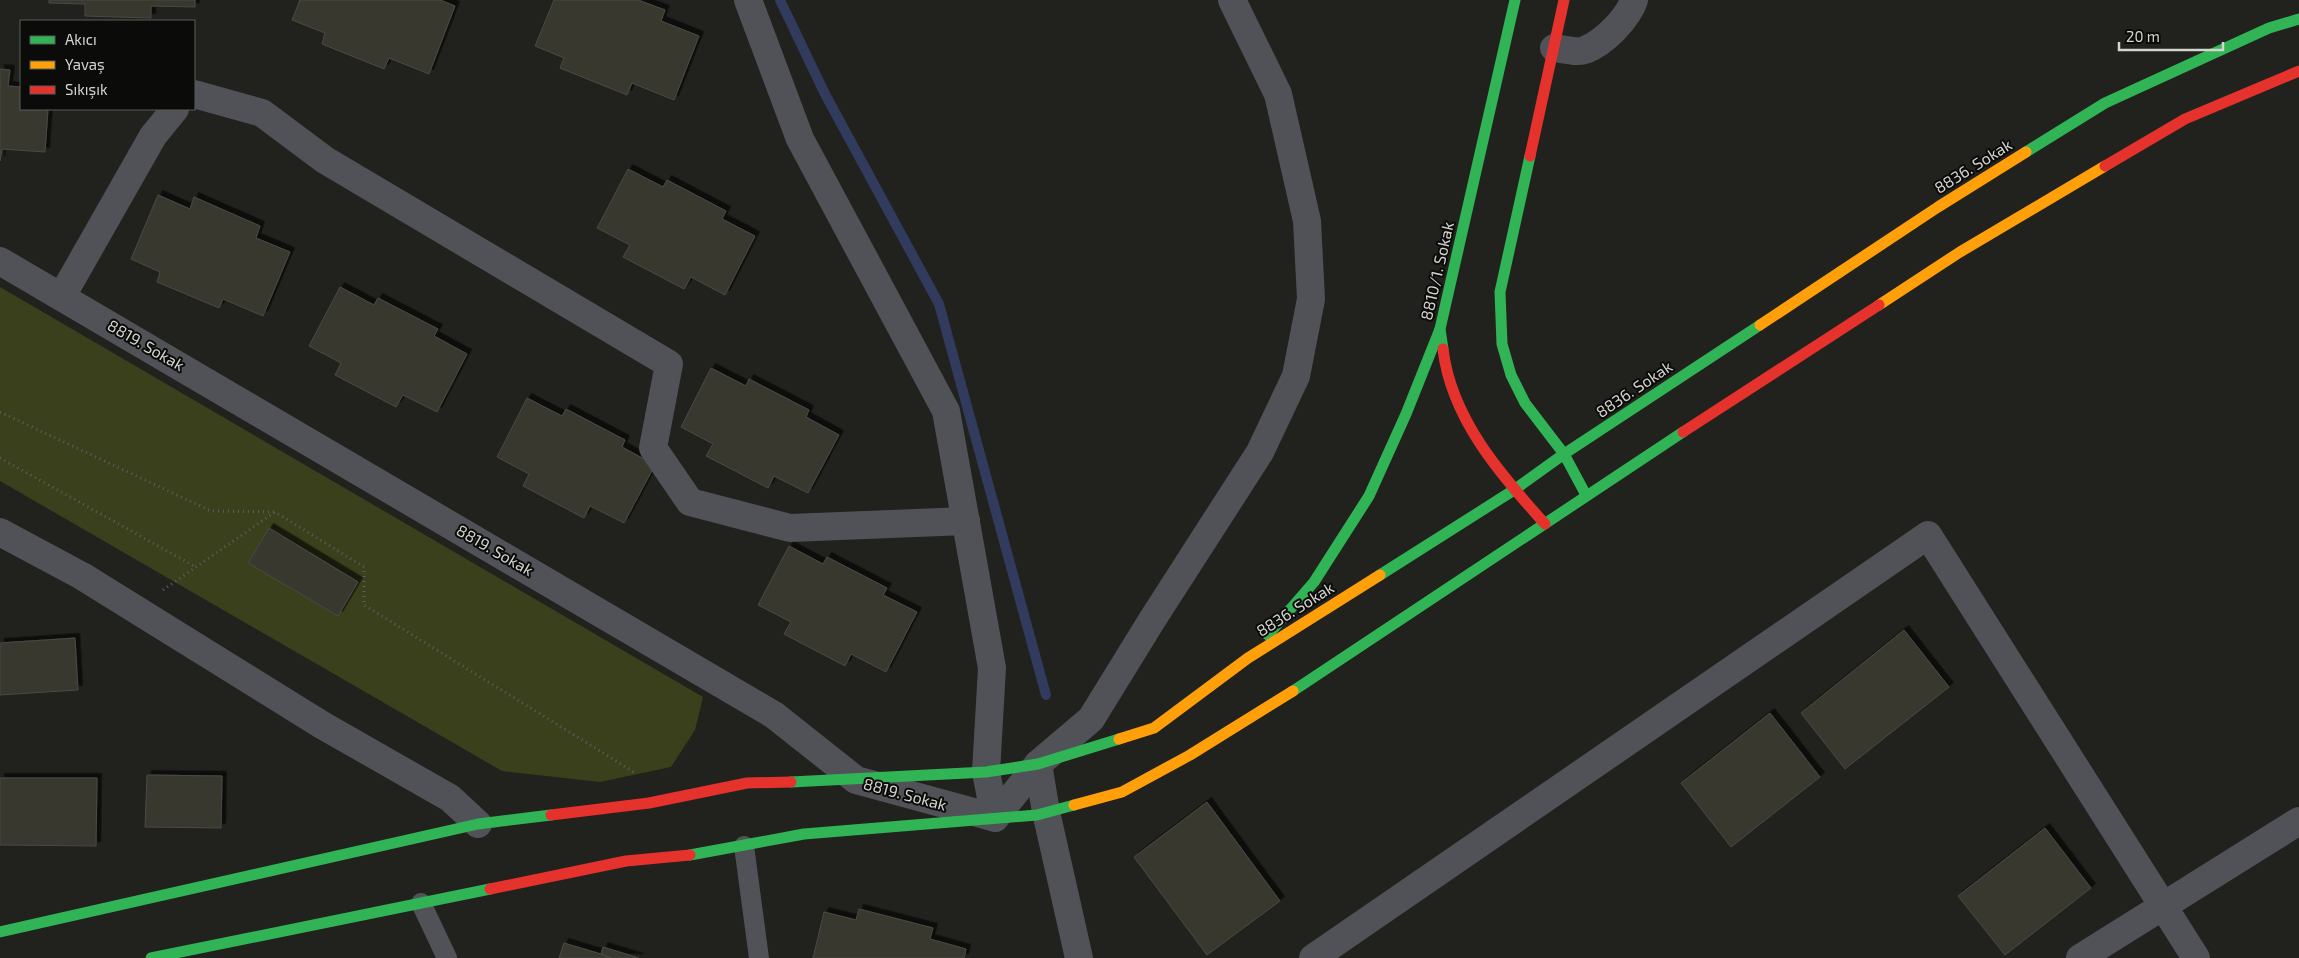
<svg xmlns="http://www.w3.org/2000/svg" width="2299" height="958" font-family="'Exo 2',sans-serif">
  <style>
    .green { fill: #3a3f1c }
    .lines { fill: none; stroke-linecap: round; stroke-linejoin: round }
    .stream { stroke: #303b5e; stroke-width: 10 }
    .building { fill: #37392e; stroke: #494a46; filter: url(#shadow) }
    .path { stroke: #5d5f61; stroke-width: 3; stroke-dasharray: 1 4; stroke-linecap: butt }
    .lane { stroke: #505257; stroke-width: 20 }
    .street { stroke: #505257; stroke-width: 28 }
    .fast { stroke: #30b455; stroke-width: 11 }
    .slow { stroke: #ff9f0a; stroke-width: 11 }
    .jam { stroke: #e5322d; stroke-width: 11 }
    .labels { text-anchor: middle; stroke-width: 4; stroke-linejoin: round; paint-order: stroke }
    .street-label { font-size: 16px; fill: #d4d5d0; stroke: #0b0c09 }
  </style>
  <defs>
    <filter id="shadow"><feDropShadow dx="4.5" dy="-4.5" stdDeviation="0" flood-color="#0009"/></filter>
  </defs>
  <rect width="100%" height="100%" fill="#21221d"/>
  <polygon class="green" points="0,287 703,697 695,730 671,767 600,782 502,771 0,481"/>
  <g class="lines">
    <polyline class="stream" points="780,0 825,94 939,304 1046,695"/>
  </g>
  <g class="building">
    <polygon points="49,0 195,0 195,7 151,6 151,18 85,16 85,4 49,3"/>
    <polygon points="300,0 440,0 455,6 429,74 389,58 384,69 322,44 325,33 292,20"/>
    <polygon points="554,0 638,0 665,10 661,21 699,36 674,100 632,83 627,95 560,68 564,58 535,46"/>
    <polygon points="0,69 10,70 8,86 21,87 21,109 48,109 45,152 2,149 0,161"/>
    <polygon points="628,169 663,187 667,180 726,211 722,219 755,236 725,295 691,277 684,289 623,257 630,245 597,228"/>
    <polygon points="158,195 190,209 194,197 260,226 256,238 290,252 263,316 223,299 219,308 157,282 160,272 131,259"/>
    <polygon points="340,287 374,305 378,298 438,329 434,336 467,354 437,412 403,395 396,407 335,375 341,363 309,346"/>
    <polygon points="711,368 746,386 749,379 809,410 806,417 839,435 808,493 774,476 768,488 706,456 713,444 681,427"/>
    <polygon points="527,398 562,416 566,409 625,440 622,447 655,465 624,523 590,506 584,518 523,486 529,474 497,457"/>
    <polygon points="269,528 358,582 338,616 248,563"/>
    <polygon points="789,546 823,564 827,557 887,588 883,595 917,612 886,672 851,654 845,666 784,634 791,622 758,605"/>
    <polygon points="1904,630 1949,687 1845,769 1801,713"/>
    <polygon points="75,638 78,690 0,695 0,643"/>
    <polygon points="1770,713 1820,777 1731,847 1681,783"/>
    <polygon points="147,775 222,776 221,828 145,827"/>
    <polygon points="0,778 97,778 96,846 0,845"/>
    <polygon points="1207,802 1280,901 1207,955 1134,857"/>
    <polygon points="2045,828 2091,888 2005,955 1958,896"/>
    <polygon points="859,909 933,928 930,939 966,949 964,958 813,958 824,912 856,920"/>
    <polygon points="564,943 601,954 612,958 559,958"/>
    <polygon points="603,947 639,958 612,958 601,954"/>
  </g>
  <g class="lines">
    <g class="path">
      <polyline points="0,412 211,511 275,512"/>
      <polyline points="0,458 196,567"/>
      <polyline points="163,590 275,512 364,567 364,605 634,772"/>
    </g>
    <g class="lane">
      <polyline points="744,846 759,958"/>
      <polyline points="421,903 447,958"/>
    </g>
    <g class="street">
      <polyline points="748,0 800,139 946,411 992,668 986,772 995,818"/>
      <path d="M 1554,48 C 1562,49 1578,53 1585,50 C 1604,43 1628,18 1634,0"/>
      <polyline points="194,94 262,113 325,160 669,364 653,448 690,502 790,528 966,521"/>
      <polyline points="0,261 774,715 856,780 992,817"/>
      <polyline points="62,296 153,136 175,109"/>
      <polyline points="0,532 82,576 322,725 450,798 478,824"/>
      <polyline points="1038,764 1046,812 1079,958"/>
      <polyline points="995,818 1038,764 1091,719 1152,620 1260,452 1296,376 1311,299 1307,221 1278,94 1232,0"/>
      <polyline points="1313,958 1928,535 2196,958"/>
      <polyline points="2080,958 2299,821"/>
    </g>
    <g class="fast">
      <polyline points="2026,152 2105,103 2269,28 2299,19"/>
      <polyline points="1530,156 1500,292 1502,344 1511,375 1525,403 1564,454 1586,495"/>
      <polyline points="1443,349 1440,329 1515,0"/>
      <polyline points="1380,575 1514,490 1564,454 1760,325"/>
      <polyline points="1268,635 1314,582 1369,496 1406,414 1440,329"/>
      <polyline points="1293,691 1683,432"/>
      <polyline points="791,782 986,772 1038,764 1119,739"/>
      <polyline points="690,855 804,834 1037,815 1074,805"/>
      <polyline points="0,932 478,824 551,815"/>
      <polyline points="151,958 490,889"/>
    </g>
    <g class="slow">
      <polyline points="1879,305 1960,252 2105,166"/>
      <polyline points="1760,325 1938,207 2026,152"/>
      <polyline points="1119,739 1154,728 1248,658 1380,575"/>
      <polyline points="1074,805 1122,792 1190,755 1293,691"/>
    </g>
    <g class="jam">
      <polyline points="1530,156 1564,0"/>
      <polyline points="2105,166 2185,119 2299,71"/>
      <path d="M 1443,349 C 1451,418 1500,474 1545,524"/>
      <polyline points="1683,432 1879,305"/>
      <polyline points="551,815 649,803 747,783 791,782"/>
      <polyline points="490,889 626,861 690,855"/>
    </g>
  </g>
  <g class="labels">
    <g class="street-label">
      <text transform="translate(1973 166) rotate(-32)" y="6">8836. Sokak</text>
      <text transform="translate(1437 271) rotate(-77)" y="6">8810/1. Sokak</text>
      <text transform="translate(146 345) rotate(30)" y="6">8819. Sokak</text>
      <text transform="translate(1634 389) rotate(-34)" y="6">8836. Sokak</text>
      <text transform="translate(495 550) rotate(30)" y="6">8819. Sokak</text>
      <text transform="translate(1295 609) rotate(-32)" y="6">8836. Sokak</text>
      <text transform="translate(905 794) rotate(15)" y="6">8819. Sokak</text>
    </g>
  </g>
  <rect x="20" y="20" width="175" height="90" fill="#0b0c09" stroke="#5b5c59"/>
  <rect x="30" y="36" width="25" height="8" fill="#30b455" stroke="#5b5c59"/>
  <text x="65" y="45" font-size="15" fill="#d4d5d0">Akıcı</text>
  <rect x="30" y="61" width="25" height="8" fill="#ff9f0a" stroke="#5b5c59"/>
  <text x="65" y="70" font-size="15" fill="#d4d5d0">Yavaş</text>
  <rect x="30" y="86" width="25" height="8" fill="#e5322d" stroke="#5b5c59"/>
  <text x="65" y="95" font-size="15" fill="#d4d5d0">Sıkışık</text>
  <path d="M2119 42v8h104v-8" fill="none" stroke="#d4d5d0" stroke-width="2.5"/>
  <text x="2126" y="42" font-size="15" fill="#d4d5d0" stroke="#0b0c09" stroke-width="4" paint-order="stroke">20 m</text>
</svg>
